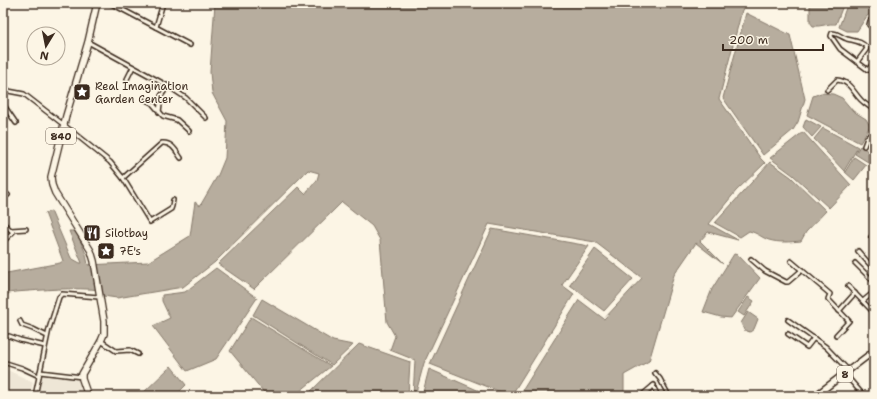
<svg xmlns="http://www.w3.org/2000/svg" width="877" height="399" font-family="'Shantell Sans',sans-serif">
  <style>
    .built { fill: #eee6d6 }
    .water { fill: #b7ad9e; stroke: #85796b }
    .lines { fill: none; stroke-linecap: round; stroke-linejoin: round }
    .street-casing { stroke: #3b2a1e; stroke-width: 6 }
    .primary-casing { stroke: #3b2a1e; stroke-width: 8 }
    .highway-casing { stroke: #3b2a1e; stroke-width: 8 }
    .street { stroke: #fcf5e5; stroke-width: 3 }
    .primary { stroke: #fcf5e5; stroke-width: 5 }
    .highway { stroke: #fcf5e5; stroke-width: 5.5 }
    .labels { text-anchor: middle; stroke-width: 3; stroke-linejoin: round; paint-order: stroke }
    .shield { fill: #fcf5e5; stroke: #75675a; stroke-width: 1 }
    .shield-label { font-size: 10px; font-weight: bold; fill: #3b2a1e }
    .poi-label { font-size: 11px; fill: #3b2a1e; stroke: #fcf5e5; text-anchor: start }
  </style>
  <rect width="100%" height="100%" fill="#fcf5e5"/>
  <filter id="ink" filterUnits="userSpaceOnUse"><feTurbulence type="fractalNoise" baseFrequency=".025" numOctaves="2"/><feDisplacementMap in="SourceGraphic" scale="8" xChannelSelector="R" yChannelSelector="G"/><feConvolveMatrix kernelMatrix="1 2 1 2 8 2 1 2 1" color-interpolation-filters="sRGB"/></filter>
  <g filter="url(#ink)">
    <g class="built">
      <polygon points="3,368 33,382 30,396 3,396"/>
      <polygon points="43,373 68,376 79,379 84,396 50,396 38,394"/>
    </g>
    <g class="water">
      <path d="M 215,3 L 749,3 L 742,10 L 719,99 L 761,159 L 765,163 L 736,191 L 709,224 L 738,240 L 708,232 L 700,241 L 723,264 L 696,243 L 674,275 L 649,361 L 624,375 L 624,396 L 519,396 L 579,300 L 604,319 L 642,278 L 595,242 L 489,224 L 424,363 L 415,396 L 413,396 L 415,360 L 390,350 L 395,336 L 387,322 L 380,240 L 372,226 L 342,202 L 254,289 L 218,264 L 298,187 L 305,194 L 317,180 L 319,173 L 308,170 L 215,262 L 183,287 L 117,298 L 103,296 L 102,290 C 73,287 44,290 15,292 L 9,293 L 3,300 L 3,269 L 7,273 L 60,263 L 63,261 L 45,213 L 51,211 L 71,258 L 80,263 L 82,263 L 69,231 L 76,231 L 86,254 L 88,265 L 148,262 L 190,236 L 195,202 L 200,206 L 218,175 L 225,158 L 227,121 L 212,93 L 210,72 Z"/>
      <path d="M 810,3 L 847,3 L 842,8 L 836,24 C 828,23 821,27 813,26 L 810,22 Z"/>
      <polygon points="851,3 874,3 874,11 867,16 857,31 847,31 839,27 846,8"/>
      <polygon points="746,13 790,35 805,99 798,122 793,130 763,155 723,98"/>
      <polygon points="821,93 833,94 842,98 853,111 866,119 870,126 860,143 807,115 813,96"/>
      <polygon points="806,119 821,127 812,137 803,127"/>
      <polygon points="823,128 858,147 844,171 814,139"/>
      <polygon points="803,132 851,185 829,208 793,175 770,158"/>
      <polygon points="860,146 868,151 868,162 855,154"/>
      <polygon points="854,157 866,165 854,180 845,172"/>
      <path d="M 770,162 L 791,177 L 826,211 L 806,232 L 801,241 C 790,242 779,243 769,240 C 762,238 758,233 749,231 L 740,237 L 715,223 Z"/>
      <polygon points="492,229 589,246 562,285 574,294 511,396 430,364"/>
      <polygon points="595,249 633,279 604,311 570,285"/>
      <polygon points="734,254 738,255 760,278 731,318 721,317 703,312 712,289"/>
      <polygon points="216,268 257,298 216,359 187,371 153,326 170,318 162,301 162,295 185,292"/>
      <polygon points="748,297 754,301 744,316 738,312"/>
      <polygon points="262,299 333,341 353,345 332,365 253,315"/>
      <polygon points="748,312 758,319 754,329 750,332 744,330 741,323"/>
      <polygon points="251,317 331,366 294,396 267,396 230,351"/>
      <polygon points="359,344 410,362 408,396 309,396 308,394"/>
      <polygon points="171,366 186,385 175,396 140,396"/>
      <polygon points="429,369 491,396 422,396"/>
    </g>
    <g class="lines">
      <g class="street-casing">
        <g id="street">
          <polyline points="110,3 190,45"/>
          <polyline points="874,20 870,21 869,25 874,29"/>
          <polyline points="156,27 163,3"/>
          <polyline points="88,42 168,86 186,98 206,118"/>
          <path d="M 857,62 L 866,50 L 867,48 C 862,41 854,41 847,39 C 841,37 838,33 832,33 L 831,36 L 840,49 L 868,70 L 874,69"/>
          <polyline points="868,70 874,62"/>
          <polyline points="127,79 133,67"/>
          <polyline points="3,90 24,94 64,125 110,162 123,178 150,222 171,209 172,206 173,200"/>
          <path d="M 827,90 L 837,80 C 850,81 853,92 861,100 C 865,104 870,107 874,110"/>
          <polyline points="146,100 152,103 163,116 177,120 189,131"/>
          <polyline points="3,104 16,123"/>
          <polyline points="159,112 161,96 168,86"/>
          <polyline points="864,146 867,138 874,130"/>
          <path d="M 123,178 L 162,143 C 172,142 176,151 181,158"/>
          <polyline points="3,191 8,195"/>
          <polyline points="3,223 13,232 3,242"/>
          <polyline points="11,230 26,229"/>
          <polyline points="871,237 874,240"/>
          <polyline points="858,251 873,268"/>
          <polyline points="751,259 765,271 786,282 788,282 802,270"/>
          <polyline points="791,261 830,294 828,299 849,321 836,335"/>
          <polyline points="855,263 874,282"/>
          <polyline points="848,286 874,313"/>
          <polyline points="863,301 874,292"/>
          <polyline points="839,311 855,293"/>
          <polyline points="788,320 826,347 849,371"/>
          <polyline points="20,321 22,325 33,329 47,336"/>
          <polyline points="788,334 807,347 814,338"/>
          <polyline points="9,336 20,340 45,346"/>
          <polyline points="101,341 116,351 130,350 138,354"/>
          <polyline points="3,362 22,368 39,376"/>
          <polyline points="40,372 82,377"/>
          <polyline points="655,373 660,379 669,396"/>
          <polyline points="845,374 864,396"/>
          <polyline points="653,386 658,396"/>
          <polyline points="35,396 49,329 59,297 62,294 99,297"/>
          <polyline points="641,396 654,385"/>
        </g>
      </g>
      <g class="primary-casing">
        <polyline id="primary" points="815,396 874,351"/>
      </g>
      <g class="highway-casing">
        <polyline id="highway" points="88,396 82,379 82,374 101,341 104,334 104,321 94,261 91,251 55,193 52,185 51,177 66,116 88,42 97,3"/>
      </g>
      <use href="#street" class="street"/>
      <use href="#primary" class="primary"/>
      <use href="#highway" class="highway"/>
    </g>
  </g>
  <defs>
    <g id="sight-square" transform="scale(0.9)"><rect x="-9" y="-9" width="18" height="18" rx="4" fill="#3b2a1e" stroke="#fcf5e5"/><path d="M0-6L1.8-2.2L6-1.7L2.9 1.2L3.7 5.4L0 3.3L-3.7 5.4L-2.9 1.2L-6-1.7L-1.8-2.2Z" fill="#fff"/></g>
    <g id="restaurant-square" transform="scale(0.9)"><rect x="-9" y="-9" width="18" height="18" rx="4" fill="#3b2a1e" stroke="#fcf5e5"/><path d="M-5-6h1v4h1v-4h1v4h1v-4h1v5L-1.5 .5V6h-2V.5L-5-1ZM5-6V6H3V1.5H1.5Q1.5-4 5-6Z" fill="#fff"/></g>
  </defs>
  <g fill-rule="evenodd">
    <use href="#sight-square" x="82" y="92"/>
    <use href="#restaurant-square" x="92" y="233"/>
    <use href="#sight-square" x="106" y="251"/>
  </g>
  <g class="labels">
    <g class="shield">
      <rect x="46" y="128" width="30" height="16" rx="3"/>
      <rect x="837" y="366" width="16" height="16" rx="3"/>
    </g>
    <g class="shield-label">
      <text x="61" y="140">840</text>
      <text x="845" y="378">8</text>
    </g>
    <g class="poi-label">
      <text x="95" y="90">Real Imagination<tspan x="95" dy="13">Garden Center</tspan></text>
      <text x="105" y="237">Silotbay</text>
      <text x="119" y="255">7E's</text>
    </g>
  </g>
  <rect width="877" height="399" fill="none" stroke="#fcf5e5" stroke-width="16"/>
  <rect x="8" y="8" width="861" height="383" fill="none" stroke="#3b2a1e" stroke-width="1.5" filter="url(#ink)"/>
  <g transform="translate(46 46) rotate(190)"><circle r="19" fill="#fcf5e5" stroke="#afa495"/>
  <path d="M0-3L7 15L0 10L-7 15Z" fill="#3b2a1e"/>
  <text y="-6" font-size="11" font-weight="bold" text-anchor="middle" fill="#3b2a1e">N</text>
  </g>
  <path d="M723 44v6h100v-6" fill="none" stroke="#3b2a1e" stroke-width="2"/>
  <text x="729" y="44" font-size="12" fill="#3b2a1e" stroke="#fcf5e5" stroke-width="3" paint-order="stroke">200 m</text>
</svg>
